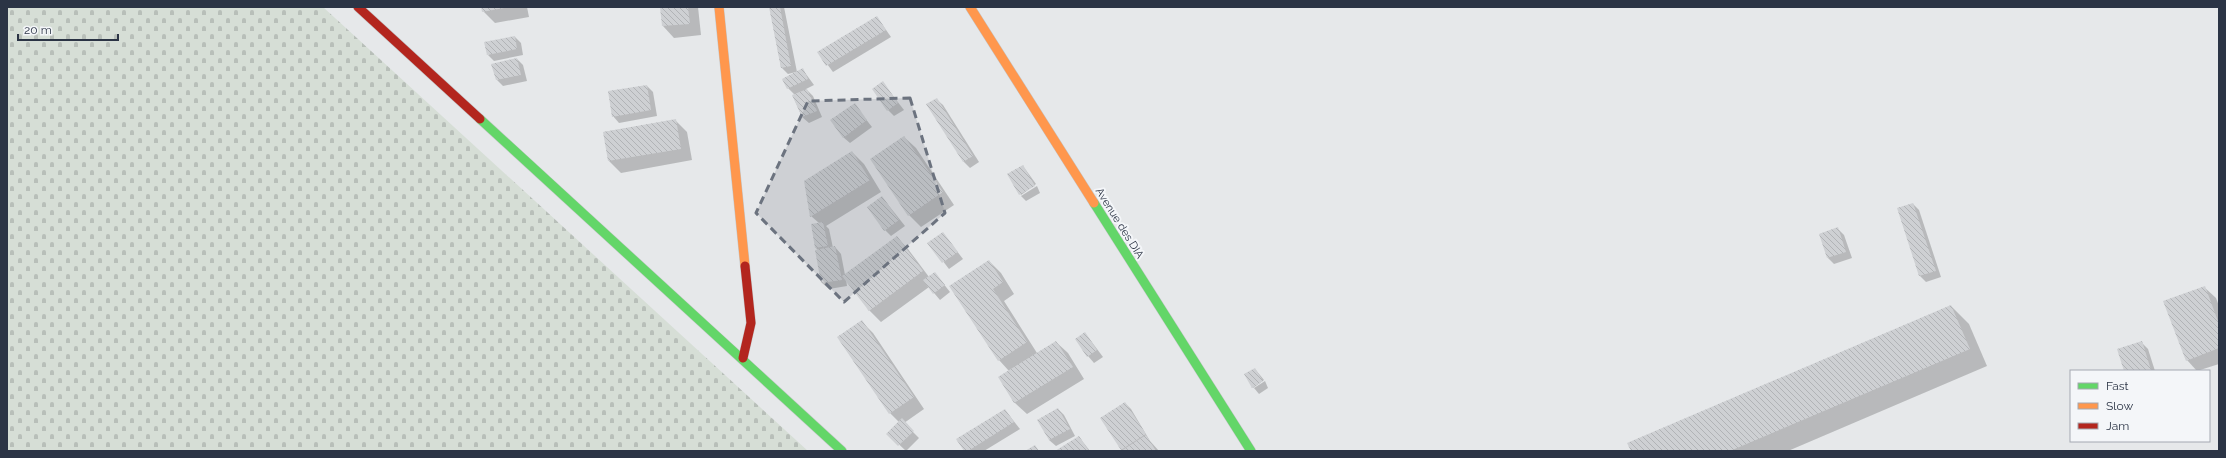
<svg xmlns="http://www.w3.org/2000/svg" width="2226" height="458" font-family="Raleway,sans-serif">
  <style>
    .cemetery { fill: url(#cemetery-stones) }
    .shadow { fill: #0003 }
    .building { fill: url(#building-back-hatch) }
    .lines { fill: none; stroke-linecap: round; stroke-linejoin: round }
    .fast-casing { stroke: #c4c6c8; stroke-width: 10 }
    .slow-casing { stroke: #c4c6c8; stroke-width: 10 }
    .jam-casing { stroke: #c4c6c8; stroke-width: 10 }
    .fast { stroke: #63d668; stroke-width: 9 }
    .slow { stroke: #ff974d; stroke-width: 9 }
    .jam { stroke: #b3261e; stroke-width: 9 }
    .marked { fill: #6c737f; fill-opacity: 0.2; stroke: #6c737f; stroke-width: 3; stroke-dasharray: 8 5; stroke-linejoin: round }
    .labels { text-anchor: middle; stroke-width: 4; stroke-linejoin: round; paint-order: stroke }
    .street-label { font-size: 11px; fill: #2b3445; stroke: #f4f6f9 }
  </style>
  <defs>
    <pattern id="cemetery-stones" width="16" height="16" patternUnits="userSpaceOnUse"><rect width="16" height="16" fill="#d6ded6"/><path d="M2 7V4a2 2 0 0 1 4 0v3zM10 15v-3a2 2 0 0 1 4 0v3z" fill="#b8bfb9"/></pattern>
    <pattern id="building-back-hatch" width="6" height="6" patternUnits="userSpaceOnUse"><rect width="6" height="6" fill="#ced0d3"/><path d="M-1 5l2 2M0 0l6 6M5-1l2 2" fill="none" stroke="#b1b3b6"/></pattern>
  </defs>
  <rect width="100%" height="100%" fill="#e6e8ea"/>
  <polygon class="cemetery" points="7,7 323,7 808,451 7,451"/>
  <g class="shadow">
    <polygon points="482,7 527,7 529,17 495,23 483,11"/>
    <polygon points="661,7 698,7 701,35 674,38 663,26"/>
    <polygon points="770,7 784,7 797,72 803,70 814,85 806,89 813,96 822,117 809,123 802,117 793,96 795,95 788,88 796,72 788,74 781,67"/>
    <polygon points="877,17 891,37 833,72 819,53"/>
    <polygon points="515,37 521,43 523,55 494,61 488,55"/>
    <polygon points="517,59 523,65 527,81 503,86 497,80"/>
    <polygon points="883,83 904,110 894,116 888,110"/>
    <polygon points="647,86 653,92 657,116 619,123 613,116"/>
    <polygon points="936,99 943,105 979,162 970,168 963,161"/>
    <polygon points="854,104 872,127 850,143 843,137"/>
    <polygon points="675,120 687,132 692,160 621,173 609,161 604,132"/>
    <polygon points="904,137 916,148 954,205 921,227 909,215"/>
    <polygon points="852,152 864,164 881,192 826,226 829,229 833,248 835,247 841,254 845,275 897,237 908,249 929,277 935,273 950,292 940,300 929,287 881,322 869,310 846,279 847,286 829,289 822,283 818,250 816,248 812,225 819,223 811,216"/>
    <polygon points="1023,166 1036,184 1021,195 1008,174"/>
    <polygon points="1037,186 1040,193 1026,201 1021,196"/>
    <polygon points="882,197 905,226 891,236 885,230"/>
    <polygon points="1913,204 1919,210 1941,277 1926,282 1920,276 1898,208"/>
    <polygon points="1837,228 1844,235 1852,258 1834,264 1828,258 1820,234"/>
    <polygon points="943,233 963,259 949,269 929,243"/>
    <polygon points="989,261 1001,273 1014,294 1004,301 1037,353 1056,342 1068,353 1084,379 1027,414 1015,403 999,377 1009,371 999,360"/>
    <polygon points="2204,287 2216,298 2219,306 2219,364 2197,371 2187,360"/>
    <polygon points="1951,306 1969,324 1987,366 1788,451 1632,451"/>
    <polygon points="862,322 873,333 924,409 904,423 919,438 906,451 888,434 899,422 890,413"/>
    <polygon points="1085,333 1103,357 1094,363 1088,356"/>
    <polygon points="2142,343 2148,349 2155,371 2125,371 2119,349"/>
    <polygon points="1255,369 1264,380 1253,388 1245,374"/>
    <polygon points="1265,381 1268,388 1259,394 1254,388"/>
    <polygon points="1125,403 1131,409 1150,441 1159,451 1123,451 1121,449"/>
    <polygon points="1058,409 1064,415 1075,436 1056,446 1049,440"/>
    <polygon points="1005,410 1020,429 984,451 965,451"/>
    <polygon points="1079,437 1090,451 1057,451"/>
  </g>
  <g class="building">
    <polygon points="481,7 504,7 504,8 482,12"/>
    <polygon points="660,7 688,7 690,24 662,26"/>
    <polygon points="769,7 780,7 791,66 781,68"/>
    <polygon points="877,16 886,30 826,66 817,52"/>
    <polygon points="515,36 517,49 487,55 484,42"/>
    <polygon points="517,58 521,75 496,80 491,64"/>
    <polygon points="803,68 808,79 787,89 782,79"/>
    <polygon points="883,81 898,103 887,111 872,89"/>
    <polygon points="647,85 651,110 612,117 608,91"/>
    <polygon points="807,89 817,111 802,117 792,95"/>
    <polygon points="937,98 973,156 963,162 926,104"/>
    <polygon points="855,103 867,120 843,138 830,120"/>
    <polygon points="676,119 681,149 608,161 603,132"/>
    <polygon points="904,136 943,192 908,216 870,159"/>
    <polygon points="852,151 870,180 810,217 804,181"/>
    <polygon points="1023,165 1035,186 1019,195 1007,174"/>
    <polygon points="882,196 899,220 884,231 867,207"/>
    <polygon points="1913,203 1936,271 1919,276 1897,208"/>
    <polygon points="823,222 828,246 815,248 811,224"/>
    <polygon points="1838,227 1846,252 1827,258 1819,234"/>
    <polygon points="943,232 958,252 942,263 927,243"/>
    <polygon points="897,236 923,271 869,311 842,276"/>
    <polygon points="835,246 842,280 821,283 815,250"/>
    <polygon points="989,260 1003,282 993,289 1027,342 998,361 949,286"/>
    <polygon points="935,272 945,285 933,294 923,280"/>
    <polygon points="2205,286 2219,324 2219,348 2186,361 2163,301"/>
    <polygon points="1951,305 1970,349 1730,451 1631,451 1627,443"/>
    <polygon points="862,320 914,397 889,414 837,337"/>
    <polygon points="1085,332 1097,350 1087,357 1075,339"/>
    <polygon points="1056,341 1073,367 1014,403 998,377"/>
    <polygon points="2142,341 2151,370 2124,371 2117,349"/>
    <polygon points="1255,368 1263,381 1252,388 1244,374"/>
    <polygon points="1125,402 1146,434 1121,450 1100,418"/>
    <polygon points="1058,408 1070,429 1049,440 1037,420"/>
    <polygon points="1005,409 1014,422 968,451 964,451 956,439"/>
    <polygon points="902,418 914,431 898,446 886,434"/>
    <polygon points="1146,435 1156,451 1121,451"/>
    <polygon points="1079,436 1089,451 1055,451"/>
    <polygon points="1035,445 1039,451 1025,451"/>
  </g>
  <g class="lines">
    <g class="fast-casing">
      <g id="fast">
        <polyline points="480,119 842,451"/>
        <polyline points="1094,203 1251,451"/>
      </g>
    </g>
    <g class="slow-casing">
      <g id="slow">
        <polyline points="719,7 745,266"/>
        <polyline points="970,7 1094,203"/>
      </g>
    </g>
    <g class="jam-casing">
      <g id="jam">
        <polyline points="358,7 480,119"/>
        <polyline points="743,358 751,323 745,266"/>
      </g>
    </g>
    <use href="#fast" class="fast"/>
    <use href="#slow" class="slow"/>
    <use href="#jam" class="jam"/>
  </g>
  <path class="marked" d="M 910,98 L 945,213 L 844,302 L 756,213 L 808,101 Z"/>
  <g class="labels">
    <g class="street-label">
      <text transform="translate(1120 223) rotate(58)" y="4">Avenue des DIA</text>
    </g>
  </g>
  <rect width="2226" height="458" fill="none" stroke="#2b3445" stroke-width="16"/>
  <rect x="2070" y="370" width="140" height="72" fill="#f4f6f9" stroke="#a4a8b1"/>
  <rect x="2078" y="383" width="20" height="6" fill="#63d668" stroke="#a4a8b1"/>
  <text x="2106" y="390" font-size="12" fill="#2b3445">Fast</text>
  <rect x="2078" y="403" width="20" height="6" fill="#ff974d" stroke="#a4a8b1"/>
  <text x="2106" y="410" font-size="12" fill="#2b3445">Slow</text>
  <rect x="2078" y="423" width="20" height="6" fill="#b3261e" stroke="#a4a8b1"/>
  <text x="2106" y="430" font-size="12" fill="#2b3445">Jam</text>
  <path d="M18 34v6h100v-6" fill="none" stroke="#2b3445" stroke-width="2"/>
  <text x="24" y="34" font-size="12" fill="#2b3445" stroke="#f4f6f9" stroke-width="3" paint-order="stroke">20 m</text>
</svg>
